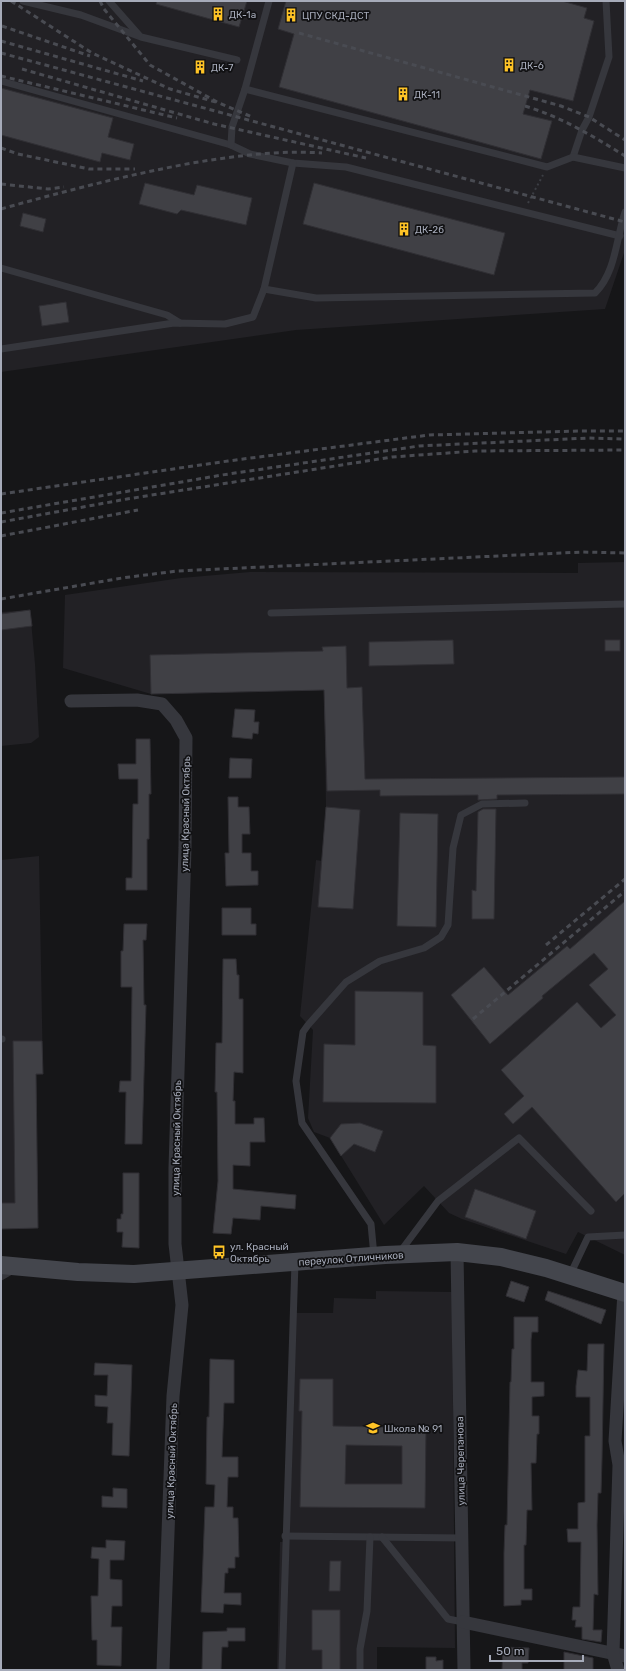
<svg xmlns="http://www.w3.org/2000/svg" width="626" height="1671" font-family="Rubik,sans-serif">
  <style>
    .built { fill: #222125 }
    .building { fill: #404045; stroke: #302f34; fill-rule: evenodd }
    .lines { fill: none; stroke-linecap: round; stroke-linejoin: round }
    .path { stroke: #3c3e44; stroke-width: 2; stroke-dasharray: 2 3; stroke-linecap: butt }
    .service { stroke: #36373d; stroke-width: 7 }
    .minor { stroke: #36373d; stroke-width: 13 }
    .secondary { stroke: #44464d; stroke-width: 18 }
    .rail { stroke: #494b52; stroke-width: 3; stroke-dasharray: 5 4; stroke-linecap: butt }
    .labels { text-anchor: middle; stroke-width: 3.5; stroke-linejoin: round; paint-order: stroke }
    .poi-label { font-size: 10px; fill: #a6abb9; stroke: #111113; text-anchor: start }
    .street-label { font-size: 10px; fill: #a6abb9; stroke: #111113 }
  </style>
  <rect width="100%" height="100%" fill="#161618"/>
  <g class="built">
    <polygon points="1,1 625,1 625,250 605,309 296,330 1,372"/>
    <polygon points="625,562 625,1255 578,1232 566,1254 462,1219 449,1213 424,1186 384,1225 330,1138 314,1132 308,1118 313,1030 300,1016 316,860 322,861 326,807 324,690 151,694 63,668 65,595 181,578 250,572 578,573 578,563"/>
    <polygon points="30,610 35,664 39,737 31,743 1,746 1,612"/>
    <polygon points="39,856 43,1074 36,1075 38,1228 1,1229 1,860"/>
    <polygon points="376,1291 452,1292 455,1648 377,1647 377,1670 277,1670 280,1542 289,1542 296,1313 333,1313 334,1298 376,1299"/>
  </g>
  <g class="building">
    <polygon points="157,1 247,1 239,27 156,4"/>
    <polygon points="286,1 562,1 587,8 584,18 594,21 573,101 530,90 523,114 552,121 541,159 279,87 294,34 278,29"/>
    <polygon points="1,88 113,118 108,137 134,144 130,160 102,153 100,162 1,135"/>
    <polygon points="145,183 194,195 197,185 252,198 246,225 181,210 177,214 139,204"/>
    <polygon points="314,183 505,233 494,275 303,224"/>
    <polygon points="23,213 46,219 43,232 20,226"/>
    <polygon points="66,302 69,322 42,326 39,306"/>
    <polygon points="30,610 32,626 1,630 1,614"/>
    <polygon points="453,640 454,664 369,666 369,642"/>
    <rect x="605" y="640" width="15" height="11"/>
    <polygon points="346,646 347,688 362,687 365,779 625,777 625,794 497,795 497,799 478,800 478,795 380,796 380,790 327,791 324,690 151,694 150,655 323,651 322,647"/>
    <polygon points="235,709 255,710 254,722 259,722 258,734 253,733 252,739 232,737"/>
    <polygon points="136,739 150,739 151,794 149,794 149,839 147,839 147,890 126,890 126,878 132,878 133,804 138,804 138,779 119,779 118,764 136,764"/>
    <polygon points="230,758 252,759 251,778 229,778"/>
    <polygon points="228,797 238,797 238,807 249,807 250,834 242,834 242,853 251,853 251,871 258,871 258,885 226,886 225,853 229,853"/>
    <polygon points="326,807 360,810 353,909 318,907"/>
    <polygon points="483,809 496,809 494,919 472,919 472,890 476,891 478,812"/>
    <polygon points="400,813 438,814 436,927 397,926"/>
    <polygon points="625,901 625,1193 616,1202 532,1107 513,1124 504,1114 524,1096 501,1070 577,1002 601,1028 616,1015 589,985 608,969 594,953 542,996 543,998 490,1044 451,995 484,967 508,995 567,946 570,949"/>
    <polygon points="222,908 251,908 251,924 256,924 256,935 222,935"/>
    <polygon points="124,924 147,924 146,940 143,940 144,1005 146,1005 142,1144 125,1144 126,1092 119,1092 120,1081 131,1081 132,987 121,987 121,951 123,951"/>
    <polygon points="223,959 236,959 237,975 239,975 239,999 243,999 243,1073 234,1072 233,1101 235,1101 235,1124 254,1124 254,1118 264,1118 265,1142 250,1142 250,1166 233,1165 233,1189 296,1195 295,1209 261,1206 260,1220 233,1218 231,1234 213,1233 218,1181 217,1092 215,1092 216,1043 222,1043"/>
    <polygon points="355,991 423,992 423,1045 436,1046 436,1103 323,1102 324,1044 355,1045"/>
    <polygon points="13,1041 42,1041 43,1074 36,1074 38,1228 1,1229 1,1203 15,1203"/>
    <polygon points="360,1123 383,1131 375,1152 354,1144 341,1156 330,1138 341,1124"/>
    <polygon points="123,1173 139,1173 139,1248 122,1247 123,1232 117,1232 117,1219 121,1219 121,1214 123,1214"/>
    <polygon points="475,1189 536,1211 526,1239 465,1217"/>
    <polygon points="511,1281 529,1287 524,1302 506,1296"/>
    <polygon points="548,1291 606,1310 601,1324 545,1300"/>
    <polygon points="514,1317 538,1317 538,1332 532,1332 531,1340 531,1382 544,1382 544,1396 532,1397 532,1416 539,1416 539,1434 537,1434 536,1463 531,1463 532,1510 527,1510 526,1545 524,1545 524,1589 532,1589 532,1600 521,1600 521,1605 504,1606 504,1553 505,1525 507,1525 510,1382 511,1382 512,1349 514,1349"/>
    <polygon points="588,1344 604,1344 602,1459 601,1493 598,1493 597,1525 598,1595 594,1594 593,1630 602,1630 601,1642 582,1639 582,1627 575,1627 576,1620 572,1620 573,1607 580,1607 581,1542 568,1542 567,1529 578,1529 578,1503 585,1502 585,1436 590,1436 590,1397 576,1397 576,1386 578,1370 587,1371"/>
    <polygon points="210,1359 234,1360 234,1403 224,1403 222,1457 238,1457 238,1477 228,1477 227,1507 233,1507 233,1518 238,1518 239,1557 235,1557 235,1568 228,1568 228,1573 225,1573 224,1593 241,1593 241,1605 224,1604 223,1613 201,1612 205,1507 214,1507 215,1485 206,1484 207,1417 209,1417"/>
    <polygon points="95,1363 132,1365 129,1456 112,1455 113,1423 107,1423 108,1407 95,1406 95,1395 107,1396 108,1375 94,1375"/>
    <path d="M 300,1379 L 333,1379 L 333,1426 L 426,1428 L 425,1508 L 300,1507 L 302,1411 L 299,1411 ZM 346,1445 L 402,1446 L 402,1484 L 345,1484 Z"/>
    <polygon points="113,1488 127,1489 127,1508 102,1507 102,1496 113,1497"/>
    <polygon points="106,1540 125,1541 124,1560 110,1560 110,1579 122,1580 122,1606 112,1606 111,1627 122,1627 121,1666 97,1665 97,1640 92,1640 91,1596 98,1596 99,1559 91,1558 92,1547 106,1548"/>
    <polygon points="330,1561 341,1561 340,1591 329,1591"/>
    <polygon points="312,1610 340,1610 340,1670 322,1670 322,1650 312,1650"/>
    <polygon points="227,1628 245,1628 245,1641 228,1641 228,1647 222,1647 221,1670 202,1670 203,1632 227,1631"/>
    <polygon points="503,1647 529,1648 528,1663 522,1663 522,1670 502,1670"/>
    <polygon points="564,1652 593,1658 593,1670 564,1670"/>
    <polygon points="426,1657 436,1657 436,1661 443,1660 443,1670 426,1670"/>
  </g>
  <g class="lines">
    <polyline class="path" points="528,203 543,175"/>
    <g class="service">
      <polyline points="23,1 81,15 141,37 237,60"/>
      <polyline points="109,1 139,35"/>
      <polyline points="1,81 231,145 250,154 293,163 346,167 620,236"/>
      <polyline points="245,89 547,167 573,157 582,130 589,117 609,57 606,1"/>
      <polyline points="231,145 232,127 245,89 269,1"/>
      <polyline points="573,157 625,168"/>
      <polyline points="1,268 167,315 180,323"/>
      <path d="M 264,289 L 316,298 L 595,293 C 616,272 616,239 625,212"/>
      <polyline points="1,349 174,323 225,324 253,317 264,289 293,163"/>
      <polyline points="271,613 625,604"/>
      <polyline points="1,1039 2,1039"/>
      <polyline points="400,1252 438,1201 519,1138 591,1211"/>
      <polyline points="374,1256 371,1224 302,1123 296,1081 303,1032 308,1025 346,982 380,961 424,948 441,937 448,925 453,848 461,815 482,804 525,803"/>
      <polyline points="570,1275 588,1237 625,1235"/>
      <polyline points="1,1277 13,1270"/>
      <polyline points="285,1536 462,1538"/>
      <polyline points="382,1537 448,1619 463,1622"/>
      <polyline points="282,1670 295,1262"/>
      <polyline points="360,1670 360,1649 367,1611 370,1537"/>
    </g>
    <g class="minor">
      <polyline points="71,701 137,700 162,704 176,720 186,738 185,848 175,1168 175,1244 182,1305 173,1396 163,1670"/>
      <polyline points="457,1252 464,1670"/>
      <polyline points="463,1622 625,1656"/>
      <polyline points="618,1670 613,1653 619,1465 615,1441 624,1292"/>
    </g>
    <polyline class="secondary" points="1,1265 78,1272 134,1274 385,1255 457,1252 501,1257 546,1268 625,1293"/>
    <g class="rail">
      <polyline points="11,1 92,53 170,89 219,103"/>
      <polyline points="100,1 104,9 150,65 219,103 252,117"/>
      <polyline points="2,26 90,56"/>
      <polyline points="299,33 561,106 589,117 625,140"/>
      <polyline points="1,41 143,81"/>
      <polyline points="1,53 625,222"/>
      <polyline points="22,69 214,124 366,158"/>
      <polyline points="1,76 177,118"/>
      <path d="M 525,106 C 561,117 593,136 625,156"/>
      <polyline points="1,148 18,154 89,169 135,169"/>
      <polyline points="1,184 48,189 64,187"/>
      <path d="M 1,209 C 65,191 127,175 192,163 C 236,156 278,150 322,153"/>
      <polyline points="1,494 228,461 429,435 579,431 625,431"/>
      <polyline points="1,513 222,475 419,446 589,438 625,439"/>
      <polyline points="1,522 127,499 392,457 475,451 625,450"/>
      <polyline points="1,536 138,510"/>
      <polyline points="1,599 122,578 177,571 583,552 625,553"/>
      <polyline points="546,945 625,879"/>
      <polyline points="473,1019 625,891"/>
    </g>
  </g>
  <defs>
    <g id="building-bare" transform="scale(1.08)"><path d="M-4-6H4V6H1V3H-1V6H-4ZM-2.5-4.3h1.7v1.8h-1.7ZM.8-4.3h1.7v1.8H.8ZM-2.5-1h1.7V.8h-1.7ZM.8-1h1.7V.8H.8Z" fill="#ffc426" stroke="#111113" stroke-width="2.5" paint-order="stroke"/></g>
    <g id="bus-bare" transform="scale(1.08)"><path d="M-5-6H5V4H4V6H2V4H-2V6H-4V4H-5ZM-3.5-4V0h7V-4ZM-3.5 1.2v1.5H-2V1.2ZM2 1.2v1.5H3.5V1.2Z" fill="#ffc426" stroke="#111113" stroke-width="2.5" paint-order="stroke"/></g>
    <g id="school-bare" transform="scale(1.08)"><path d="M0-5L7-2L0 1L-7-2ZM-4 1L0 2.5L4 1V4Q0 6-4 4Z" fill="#ffc426" stroke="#111113" stroke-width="2.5" paint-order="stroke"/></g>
  </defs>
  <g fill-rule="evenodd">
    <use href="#building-bare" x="218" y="14"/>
    <use href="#building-bare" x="291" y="15"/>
    <use href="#building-bare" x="509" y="65"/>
    <use href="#building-bare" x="200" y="67"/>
    <use href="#building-bare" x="403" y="94"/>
    <use href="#building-bare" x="404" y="229"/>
    <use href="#bus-bare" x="219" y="1252"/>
    <use href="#school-bare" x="373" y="1428"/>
  </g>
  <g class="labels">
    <g class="poi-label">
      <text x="229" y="18">ДК-1а</text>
      <text x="302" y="19">ЦПУ СКД-ДСТ</text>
      <text x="520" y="69">ДК-6</text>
      <text x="211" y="71">ДК-7</text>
      <text x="414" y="98">ДК-11</text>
      <text x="415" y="233">ДК-2б</text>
      <text x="230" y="1250">ул. Красный<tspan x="230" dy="12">Октябрь</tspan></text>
      <text x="384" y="1432">Школа № 91</text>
    </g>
    <g class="street-label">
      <text transform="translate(185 814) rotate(-89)" y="4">улица Красный Октябрь</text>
      <text transform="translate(176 1138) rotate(-89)" y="4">улица Красный Октябрь</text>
      <text transform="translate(351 1258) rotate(-4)" y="4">переулок Отличников</text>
      <text transform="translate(171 1461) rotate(-88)" y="4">улица Красный Октябрь</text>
      <text transform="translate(460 1461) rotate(-91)" y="4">улица Черепанова</text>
    </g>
  </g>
  <rect width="626" height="1671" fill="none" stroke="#a6abb9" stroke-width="4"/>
  <path d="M490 1655v6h93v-6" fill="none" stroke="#a6abb9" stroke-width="2"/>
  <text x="496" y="1655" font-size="12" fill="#a6abb9" stroke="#111113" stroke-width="3" paint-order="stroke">50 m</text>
</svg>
